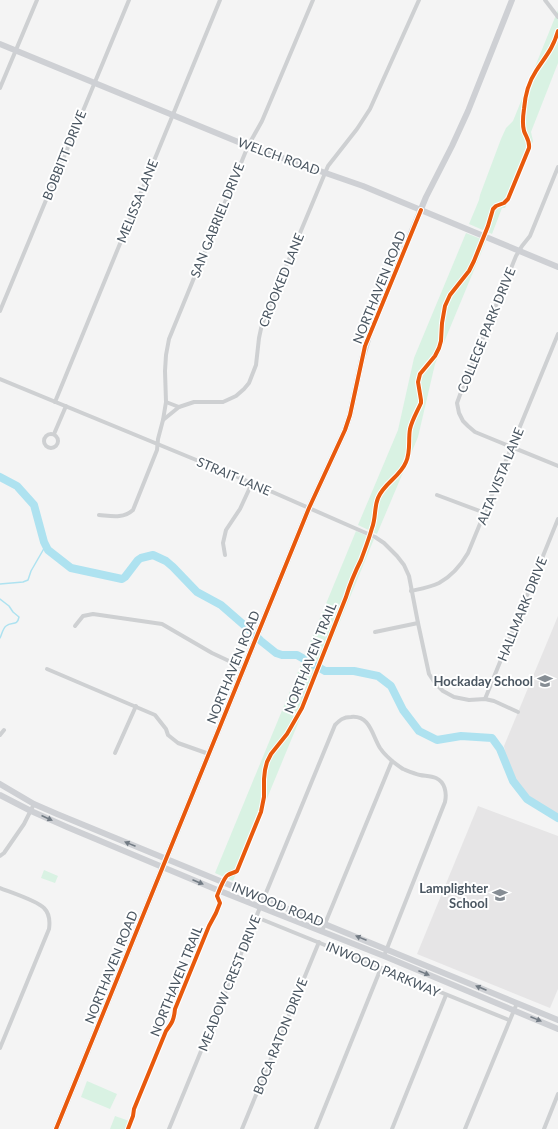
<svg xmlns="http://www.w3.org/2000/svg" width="558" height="1129" font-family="Lato,sans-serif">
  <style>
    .education { fill: #e6e5e6 }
    .green { fill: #d9f2e3 }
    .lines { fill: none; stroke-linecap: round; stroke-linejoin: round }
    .stream { stroke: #aee2f0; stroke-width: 1.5 }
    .river { stroke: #aee2f0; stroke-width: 8 }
    .street { stroke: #ced0d2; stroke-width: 4 }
    .secondary { stroke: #ced0d4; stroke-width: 6 }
    .cycleway-casing { stroke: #fff; stroke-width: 6 }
    .cycleway { stroke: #e8590c; stroke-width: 4 }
    .oneway { fill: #727b84 }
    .labels { text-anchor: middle; stroke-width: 4; stroke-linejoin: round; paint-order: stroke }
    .street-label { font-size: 13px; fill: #4a5661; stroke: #fff }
    .poi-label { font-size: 13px; font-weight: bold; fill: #4a5661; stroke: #fff; text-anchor: end }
  </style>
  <rect width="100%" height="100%" fill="#f4f4f4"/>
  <g class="education">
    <polygon points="558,616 558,817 535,805 524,796 514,781 508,767 504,746"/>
    <polygon points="478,806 558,836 558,989 550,1008 417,954"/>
  </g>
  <g class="green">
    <polygon points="558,10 558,63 531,132 533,141 508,202 505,208 502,208 492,234 469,224 479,200 480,195 501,139 506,128 513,121"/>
    <polygon points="466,233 486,241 435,364 418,437 377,534 358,525 398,430 414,358"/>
    <polygon points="356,531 374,539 233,881 215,873"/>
    <polygon points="44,870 58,876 55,883 41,878"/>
    <polygon points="87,1081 117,1094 110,1109 81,1097"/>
    <polygon points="115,1116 132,1122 129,1129 110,1129"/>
  </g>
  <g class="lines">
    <g class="stream">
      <polyline points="0,584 23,582 28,580 31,571 46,545"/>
      <path d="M 0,599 L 9,606 L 13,612 L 19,617 C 17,627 12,621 6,626 C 3,628 2,634 0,638"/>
    </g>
    <polyline class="river" points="0,477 17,486 34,505 44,542 48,550 71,568 122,579 125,577 138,560 141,558 153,555 166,561 173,567 197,592 221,605 252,632 261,641 276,653 282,655 297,655 325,671 354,671 378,676 391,686 403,710 419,731 437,740 461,736 492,738 500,749 513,781 527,799 558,818"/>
    <g class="street">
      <polyline points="545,0 558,17"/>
      <polyline points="0,88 37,0"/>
      <polyline points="558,167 530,236 522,246 516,256 461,392 457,403 459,413 463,421 468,426 475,432 558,466"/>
      <polyline points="0,311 129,0"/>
      <polyline points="0,379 252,483 375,537 384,543 397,556 404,565 409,576 418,623 429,674 435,683 443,691 454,697 469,700 485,699 494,701 518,712"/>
      <polyline points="55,402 220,0"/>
      <polyline points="166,402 179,407"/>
      <polyline points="163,420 179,407 194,402 223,402 236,396 244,389 249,383 256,365 259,338 262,324 328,166 357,129 370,109 419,0"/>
      <circle cx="51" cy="441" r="7"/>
      <polyline points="54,434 66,406"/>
      <polyline points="437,495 485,513"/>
      <path d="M 99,515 C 111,516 123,519 133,510 L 157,450 L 158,439 L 163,420 L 166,402 L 165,371 L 166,355 L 169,339 L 248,146 L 262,121 L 313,0"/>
      <polyline points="225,555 223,543 226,530 240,509 252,483"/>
      <path d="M 411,591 C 420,589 431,587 439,583 C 452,576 461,565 468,553 L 558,334"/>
      <polyline points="75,626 83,616 93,614 162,624 212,653 244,668"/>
      <polyline points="375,632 418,623"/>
      <polyline points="47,669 155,715 166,729 168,735 178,743 209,754"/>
      <polyline points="485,699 558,519"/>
      <polyline points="0,735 4,730"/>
      <polyline points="115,753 136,706"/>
      <polyline points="0,856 4,853 24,824 34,804"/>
      <path d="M 0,888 C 10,892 38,901 44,908 C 49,913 50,922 49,929 L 0,1048"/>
      <polyline points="256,917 509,1020"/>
      <polyline points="322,931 392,761"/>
      <path d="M 169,1129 L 335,725 C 340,720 343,717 351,717 C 370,715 372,735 380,748 C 386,757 394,763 403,769 C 408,771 415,774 420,775 C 425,776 431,776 436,778 C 445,782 447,793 445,802 L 384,956"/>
      <polyline points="242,1129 319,942"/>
      <polyline points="316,1129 381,968"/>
      <polyline points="392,1129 446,995"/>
      <polyline points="465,1129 517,1003"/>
      <polyline points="544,1129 558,1094"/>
    </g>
    <g class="secondary">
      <polyline points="0,44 248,146 363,186 558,267"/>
      <polyline points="0,784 34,804 57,814 558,1020"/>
      <polyline points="0,795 31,811 67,827 215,889 384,956 558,1029"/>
      <polyline points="56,1129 309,508 345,430 350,415 362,359 370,333 426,197 452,146 468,111 512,0"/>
    </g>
    <g class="cycleway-casing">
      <g id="cycleway">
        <polyline points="56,1129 309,508 345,430 350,415 365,346 421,210"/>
        <path d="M 128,1129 L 133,1116 L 134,1109 L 166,1031 C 172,1023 174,1020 175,1009 L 209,926 L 216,913 L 220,903 L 217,896 C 219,891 224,877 228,875 C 231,873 234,873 237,871 L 261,812 L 264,797 L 264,779 L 265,770 L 267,762 L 271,754 L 287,734 L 302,708 L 346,597 C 350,584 355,572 361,560 C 365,549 369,539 372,528 C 376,518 374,508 378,498 C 384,483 400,477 406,462 C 411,451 408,440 410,429 C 412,420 417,412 421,403 L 421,400 L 418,382 L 420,374 L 435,356 L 439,348 L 441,341 L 442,323 L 445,306 L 450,295 L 469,271 L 474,261 L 488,226 L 493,209 L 496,206 L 504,203 L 508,199 L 529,148 C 530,141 526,137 524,131 C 522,124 523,116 524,109 C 525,96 528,83 536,71 C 545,57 553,49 558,31"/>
      </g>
    </g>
    <use href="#cycleway" class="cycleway"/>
  </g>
  <defs><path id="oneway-solid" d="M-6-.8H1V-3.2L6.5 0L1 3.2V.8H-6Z"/></defs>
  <g class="oneway">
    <use href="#oneway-solid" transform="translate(47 818) rotate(24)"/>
    <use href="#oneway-solid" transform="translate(130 844) rotate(-158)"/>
    <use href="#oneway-solid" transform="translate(198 882) rotate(23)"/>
    <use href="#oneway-solid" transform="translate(361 938) rotate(-158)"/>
    <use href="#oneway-solid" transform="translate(424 973) rotate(22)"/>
    <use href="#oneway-solid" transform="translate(481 988) rotate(-157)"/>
    <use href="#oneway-solid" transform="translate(536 1019) rotate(22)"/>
  </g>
  <defs>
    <g id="school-bare" transform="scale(1.2)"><path d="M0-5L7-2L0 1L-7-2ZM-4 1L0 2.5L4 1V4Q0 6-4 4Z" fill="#868d94" stroke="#fff" stroke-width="2.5" paint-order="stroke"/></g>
  </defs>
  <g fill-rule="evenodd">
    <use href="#school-bare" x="545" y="681"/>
    <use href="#school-bare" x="500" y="895"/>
  </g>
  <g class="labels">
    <g class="street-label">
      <text transform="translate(64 155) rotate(-68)" y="5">BOBBITT DRIVE</text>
      <text transform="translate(279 156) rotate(20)" y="5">WELCH ROAD</text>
      <text transform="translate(137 201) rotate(-68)" y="5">MELISSA LANE</text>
      <text transform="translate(217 220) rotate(-68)" y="5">SAN GABRIEL DRIVE</text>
      <text transform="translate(281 280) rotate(-68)" y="5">CROOKED LANE</text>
      <text transform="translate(379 287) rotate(-68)" y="5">NORTHAVEN ROAD</text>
      <text transform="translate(486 330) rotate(-68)" y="5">COLLEGE PARK DRIVE</text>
      <text transform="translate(234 476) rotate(23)" y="5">STRAIT LANE</text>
      <text transform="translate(500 476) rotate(-68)" y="5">ALTA VISTA LANE</text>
      <text transform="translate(522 609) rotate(-68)" y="5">HALLMARK DRIVE</text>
      <text transform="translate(310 658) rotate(-68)" y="5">NORTHAVEN TRAIL</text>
      <text transform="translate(233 667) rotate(-68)" y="5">NORTHAVEN ROAD</text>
      <text transform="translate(278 904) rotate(22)" y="5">INWOOD ROAD</text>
      <text transform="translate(111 967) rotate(-68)" y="5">NORTHAVEN ROAD</text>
      <text transform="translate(383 969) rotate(23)" y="5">INWOOD PARKWAY</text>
      <text transform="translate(176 981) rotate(-68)" y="5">NORTHAVEN TRAIL</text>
      <text transform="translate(229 983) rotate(-68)" y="5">MEADOW CREST DRIVE</text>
      <text transform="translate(280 1036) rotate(-68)" y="5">BOCA RATON DRIVE</text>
    </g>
    <g class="poi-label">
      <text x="533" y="686">Hockaday School</text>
      <text x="488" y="893">Lamplighter<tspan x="488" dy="15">School</tspan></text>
    </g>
  </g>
</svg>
